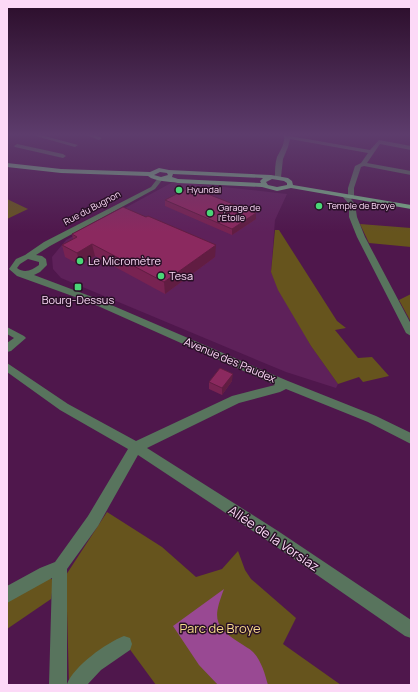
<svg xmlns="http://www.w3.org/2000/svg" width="418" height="692" font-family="Manrope,sans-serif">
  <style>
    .built { fill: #5e215a }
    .green { fill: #66541d }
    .water { fill: #994993 }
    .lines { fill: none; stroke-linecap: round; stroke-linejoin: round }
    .minor { fill: #58745d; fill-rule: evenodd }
    .primary { fill: #79b586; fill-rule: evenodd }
    .wall { fill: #782352 }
    .shaded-wall { fill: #611d42 }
    .building { fill: #8b295f; stroke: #611d42 }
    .poi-dot { fill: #4ad677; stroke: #281026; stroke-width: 1.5 }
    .labels { text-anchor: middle; stroke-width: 3; stroke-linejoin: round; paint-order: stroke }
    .far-poi-label { font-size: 9px; fill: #fcd9f7; stroke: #281026; text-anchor: start }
    .far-street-label { font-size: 9px; fill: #fcd9f7; stroke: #281026 }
    .poi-label { font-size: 11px; fill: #fcd9f7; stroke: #281026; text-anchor: start }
    .street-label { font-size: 11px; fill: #fcd9f7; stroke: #281026 }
    .near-street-label { font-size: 13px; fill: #fcd9f7; stroke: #281026 }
    .near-park-label { font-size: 13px; fill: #f7da8b; stroke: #281026 }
  </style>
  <rect width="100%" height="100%" fill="#4f174c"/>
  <polygon class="built" points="178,182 287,194 275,220 271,272 311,346 338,384 336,388 286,372 61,278 53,269 52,257 66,240 171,183"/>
  <g class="green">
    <polygon points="7,199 28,209 7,219"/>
    <polygon points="360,224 411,228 411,247 369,243"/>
    <polygon points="275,230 279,230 337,321 346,328 335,330 358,358 372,357 389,376 363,382 359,377 338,384 311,346 278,290 271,272"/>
    <polygon points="411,294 411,322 399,300"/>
    <polygon points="107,512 162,547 196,577 222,569 238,551 245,570 251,579 296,618 283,644 341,685 156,685 123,640 69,683 66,575"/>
    <polygon points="46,577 54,580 51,599 7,629 7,599"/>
  </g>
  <path class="water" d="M 224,589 C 213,618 213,626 240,643 C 244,646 249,648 253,652 C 261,660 265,674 268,685 L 218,685 L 199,665 L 173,626 Z"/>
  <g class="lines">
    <g class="minor">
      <polygon points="32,135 41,135 78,145 75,147"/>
      <polygon points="86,135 95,135 102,138 99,140"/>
      <path d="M 284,135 L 370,150 L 379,140 L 411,146 L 411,150 L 380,144 L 367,163 L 411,171 L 411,175 L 364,166 L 361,167 L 354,188 L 354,197 L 351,199 L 355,204 L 357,217 L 365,237 L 411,324 L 411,336 L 406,333 L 357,237 L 349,217 L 349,204 L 342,196 L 345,194 L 348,195 L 348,188 L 355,166 L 361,163 L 368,153 L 290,139 L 288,147 L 283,159 L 281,177 L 278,179 L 275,177 C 275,170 275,163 277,157 C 281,149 285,144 284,135 Z"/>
      <polygon points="17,144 63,154 66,156 63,158 15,147 14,146"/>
      <path d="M 158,178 L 163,179 L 155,189 L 50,246 L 36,255 L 42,256 L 46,259 L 47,265 L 40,272 L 34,275 L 95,298 L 288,381 L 376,416 L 411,433 L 411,444 L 368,422 L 286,389 L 280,392 L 239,403 L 147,448 L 278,531 L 411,620 L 411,638 L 405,636 L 268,541 L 138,455 L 98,526 L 67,569 L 67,684 C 74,666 106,643 124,636 L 130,638 L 132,644 L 130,650 L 101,670 L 87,685 L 49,685 L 52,578 L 7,603 L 7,586 L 40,568 L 55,562 L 88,516 L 128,449 L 60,410 L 7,372 L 7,363 L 68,404 L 136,441 L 232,396 L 275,385 L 89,302 L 17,276 L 9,269 L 16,259 L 25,255 L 44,242 L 151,187 ZM 28,259 L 39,262 L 39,265 C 32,270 25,274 17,268 L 20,264 Z"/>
      <polygon points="7,327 24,336 26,338 11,351 7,352 7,343 14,338 7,334"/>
    </g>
    <path class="primary" d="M 7,163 L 61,169 L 150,172 L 159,168 L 169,170 L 271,175 L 288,178 L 292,181 L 293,185 L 411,205 L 411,209 L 291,188 L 277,191 L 262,187 L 178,183 C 169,181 155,182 148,176 L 61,173 L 7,167 ZM 160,172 L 167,173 L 168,175 L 161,177 L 154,175 ZM 173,174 L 263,178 L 260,181 L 261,183 L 178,179 L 172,177 ZM 272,179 L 284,181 L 287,183 L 287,185 L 277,187 L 268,185 L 266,182 Z"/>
  </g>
  <g class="wall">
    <polygon points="165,200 256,213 256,219 232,235 165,206"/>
    <polygon points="146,217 215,257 165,294 95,256 80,265 65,257 62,245 73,239 72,234"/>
    <polygon points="232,381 222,395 209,389 209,382"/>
  </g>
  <g class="shaded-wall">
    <polygon points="256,213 256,219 232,235 232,229"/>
    <polygon points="92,244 95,256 80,265 77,253"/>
    <polygon points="216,245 215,257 165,294 164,282"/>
    <polygon points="233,374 232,381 222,395 222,388"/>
  </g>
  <g class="building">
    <polygon points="190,187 256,213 232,229 165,200"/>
    <polygon points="123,207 146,217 148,216 216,245 164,282 92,244 77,253 62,245 77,237 72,234"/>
    <polygon points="220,368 233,374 222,388 209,382"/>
  </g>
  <linearGradient id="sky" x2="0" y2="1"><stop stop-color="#2b0d2a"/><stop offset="0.58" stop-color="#5d3c6c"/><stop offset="1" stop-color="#5d3c6c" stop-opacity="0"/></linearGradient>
  <rect width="418" height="232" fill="url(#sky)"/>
  <g class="poi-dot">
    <circle cx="179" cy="190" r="4"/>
    <circle cx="319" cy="206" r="4"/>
    <circle cx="210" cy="213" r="4"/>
    <circle cx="80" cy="261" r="4"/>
    <circle cx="161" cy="276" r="4"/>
    <rect x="74" y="283" width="8" height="8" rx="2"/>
  </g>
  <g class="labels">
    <g class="far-poi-label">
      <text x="187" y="193">Hyundai</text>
      <text x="327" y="209">Temple de Broye</text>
      <text x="218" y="211">Garage de<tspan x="218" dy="10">l'Étoile</tspan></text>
    </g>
    <g class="far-street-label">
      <text transform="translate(92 208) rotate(-28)" y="3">Rue du Bugnon</text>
    </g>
    <g class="poi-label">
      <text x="88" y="265">Le Micromètre</text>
      <text x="169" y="280">Tesa</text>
      <text x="78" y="304" text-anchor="middle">Bourg-Dessus</text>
    </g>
    <g class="street-label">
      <text transform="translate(230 360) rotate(23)" y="4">Avenue des Paudex</text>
    </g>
    <g class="near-street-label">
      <text transform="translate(274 538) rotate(34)" y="5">Allée de la Vorsiaz</text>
    </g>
    <g class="near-park-label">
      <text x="220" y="633">Parc de Broye</text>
    </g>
  </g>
  <rect width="418" height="692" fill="none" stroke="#fcd9f7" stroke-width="16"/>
</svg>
